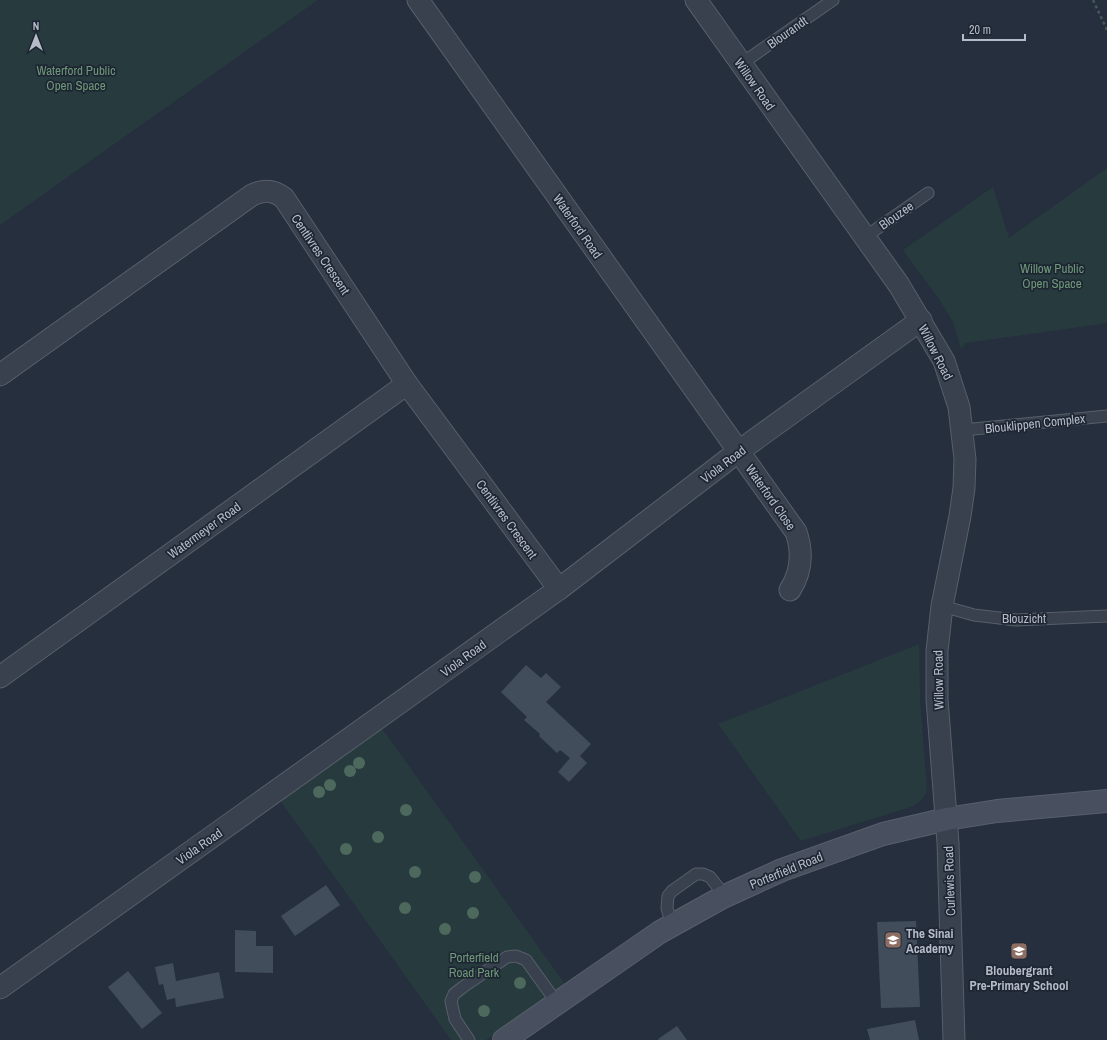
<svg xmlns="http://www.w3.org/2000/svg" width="1107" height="1040" font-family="'Archivo Narrow',sans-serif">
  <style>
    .green { fill: #273b3e }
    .building { fill: #424d5c }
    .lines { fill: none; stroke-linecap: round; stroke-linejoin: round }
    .lane-casing { stroke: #575f6b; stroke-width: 13 }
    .street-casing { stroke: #575f6b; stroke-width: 23 }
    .secondary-casing { stroke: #575f6b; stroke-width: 24 }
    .path { stroke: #45585b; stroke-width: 2.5; stroke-dasharray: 3 3; stroke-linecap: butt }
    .lane { stroke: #39414e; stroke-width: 11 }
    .street { stroke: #39414e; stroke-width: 21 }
    .secondary { stroke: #485060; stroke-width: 22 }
    .tree { fill: #4d695d }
    .labels { text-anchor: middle; stroke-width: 3.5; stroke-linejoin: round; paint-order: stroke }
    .street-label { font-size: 13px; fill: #b5bcc8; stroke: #1e2633 }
    .park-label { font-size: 13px; fill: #6e9878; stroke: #1e2633 }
    .poi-label { font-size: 13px; font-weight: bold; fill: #b5bcc8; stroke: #1e2633; text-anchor: start }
  </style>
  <rect width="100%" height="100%" fill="#252f3d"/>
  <g class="green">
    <polygon points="0,0 318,0 0,225"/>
    <polygon points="1107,168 1107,323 966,343 961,349 953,322 941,302 903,250 993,187 1009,238"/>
    <path d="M 919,644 L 920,700 L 927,789 C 924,798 920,803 911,807 L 801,841 L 718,724 Z"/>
    <polygon points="381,727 565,984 486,1040 451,1040 279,799"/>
  </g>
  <g class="building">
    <polygon points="526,665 541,678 546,673 561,687 546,702 591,744 580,756 587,763 569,782 558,772 570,758 560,750 557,753 539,736 540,734 524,720 527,717 501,692"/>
    <polygon points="326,885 340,905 295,936 281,916"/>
    <polygon points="916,921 920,1007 881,1008 877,922"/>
    <polygon points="235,930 256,931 256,946 273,946 273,973 235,972"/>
    <polygon points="173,963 176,981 219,972 224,998 176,1007 175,998 167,1000 163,984 159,985 155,967"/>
    <polygon points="128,971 162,1013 142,1029 108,987"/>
    <polygon points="915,1020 919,1040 870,1040 867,1029"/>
    <polygon points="677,1026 687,1040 659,1040 658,1039"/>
  </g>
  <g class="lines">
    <g class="lane-casing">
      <g id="lane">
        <polyline points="741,64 833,0"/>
        <polyline points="865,237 928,193"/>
        <polyline points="963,430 1107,416"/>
        <polyline points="942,606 974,615 1016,620 1107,616"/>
        <polyline points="672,926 667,908 668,896 672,891 696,874 703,874 710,877 725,896"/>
        <polyline points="469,1040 455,1019 451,1001 454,994 463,987 507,957 516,956 526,960 557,1003"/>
      </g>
    </g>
    <g class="street-casing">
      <g id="street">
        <path d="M 418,0 L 796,532 C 803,552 802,571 790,590"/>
        <polyline points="696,0 899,285 944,361 959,407 965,459 964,488 960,516 942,606 937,651 937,699 948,843 954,1040"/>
        <path d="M 0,375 L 252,195 C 264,189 274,190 284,198 L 407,384 L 559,589"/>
        <polyline points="0,677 407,384"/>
        <polyline points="0,988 559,589 739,451 921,320"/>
      </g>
    </g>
    <g class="secondary-casing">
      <polyline id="secondary" points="504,1040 660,932 723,897 782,870 883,834 947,819 997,811 1107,801"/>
    </g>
    <polyline class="path" points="1093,0 1107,30"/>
    <use href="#lane" class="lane"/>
    <use href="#street" class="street"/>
    <use href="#secondary" class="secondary"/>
  </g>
  <g class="tree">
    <circle cx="359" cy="763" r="6"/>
    <circle cx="350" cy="771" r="6"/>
    <circle cx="330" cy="785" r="6"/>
    <circle cx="319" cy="792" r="6"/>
    <circle cx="406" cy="810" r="6"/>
    <circle cx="378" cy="837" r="6"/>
    <circle cx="346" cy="849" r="6"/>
    <circle cx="415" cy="872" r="6"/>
    <circle cx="475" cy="877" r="6"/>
    <circle cx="405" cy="908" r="6"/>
    <circle cx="473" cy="913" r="6"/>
    <circle cx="445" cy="929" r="6"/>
    <circle cx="520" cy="983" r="6"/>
    <circle cx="484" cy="1011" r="6"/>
  </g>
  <defs>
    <g id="school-square" transform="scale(0.9)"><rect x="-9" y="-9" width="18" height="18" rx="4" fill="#8d6e63" stroke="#1e2633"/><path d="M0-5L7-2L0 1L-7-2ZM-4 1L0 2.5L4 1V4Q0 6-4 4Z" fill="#fff"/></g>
  </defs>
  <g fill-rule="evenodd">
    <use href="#school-square" x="893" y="940"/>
    <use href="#school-square" x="1019" y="951"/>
  </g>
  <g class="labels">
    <g class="street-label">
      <text transform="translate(787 32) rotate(-35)" y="5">Blourandt</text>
      <text transform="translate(755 84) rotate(55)" y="5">Willow Road</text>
      <text transform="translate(896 215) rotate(-35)" y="5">Blouzee</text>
      <text transform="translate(578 226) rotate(55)" y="5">Waterford Road</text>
      <text transform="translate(321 254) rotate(56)" y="5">Centlivres Crescent</text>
      <text transform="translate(936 352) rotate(63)" y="5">Willow Road</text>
      <text transform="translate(1035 423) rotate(-6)" y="5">Blouklippen Complex</text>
      <text transform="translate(723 464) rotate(-37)" y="5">Viola Road</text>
      <text transform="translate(771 497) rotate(55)" y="5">Waterford Close</text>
      <text transform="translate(507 519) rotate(54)" y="5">Centlivres Crescent</text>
      <text transform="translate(204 530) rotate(-36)" y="5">Watermeyer Road</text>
      <text x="1024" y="623">Blouzicht</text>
      <text transform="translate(463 658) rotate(-36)" y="5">Viola Road</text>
      <text transform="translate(938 680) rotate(-91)" y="5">Willow Road</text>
      <text transform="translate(199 846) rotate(-35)" y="5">Viola Road</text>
      <text transform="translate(786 870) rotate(-22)" y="5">Porterfield Road</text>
      <text transform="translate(949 881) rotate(-92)" y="5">Curlewis Road</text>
    </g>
    <g class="park-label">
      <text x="76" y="75">Waterford Public<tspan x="76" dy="15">Open Space</tspan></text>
      <text x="1052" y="273">Willow Public<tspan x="1052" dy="15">Open Space</tspan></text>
      <text x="474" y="962">Porterfield<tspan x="474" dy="15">Road Park</tspan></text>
    </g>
    <g class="poi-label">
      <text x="906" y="938">The Sinai<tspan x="906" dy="15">Academy</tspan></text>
      <text x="1019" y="975" text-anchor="middle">Bloubergrant<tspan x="1019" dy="15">Pre-Primary School</tspan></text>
    </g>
  </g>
  <g transform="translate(36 36)" stroke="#1e2633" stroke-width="3" paint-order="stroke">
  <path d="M0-3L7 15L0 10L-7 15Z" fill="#b5bcc8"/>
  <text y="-6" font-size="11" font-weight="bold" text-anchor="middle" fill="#b5bcc8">N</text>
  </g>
  <path d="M963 34v6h62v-6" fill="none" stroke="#b5bcc8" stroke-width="2"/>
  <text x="969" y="34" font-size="12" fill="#b5bcc8" stroke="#1e2633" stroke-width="3" paint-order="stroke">20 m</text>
</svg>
